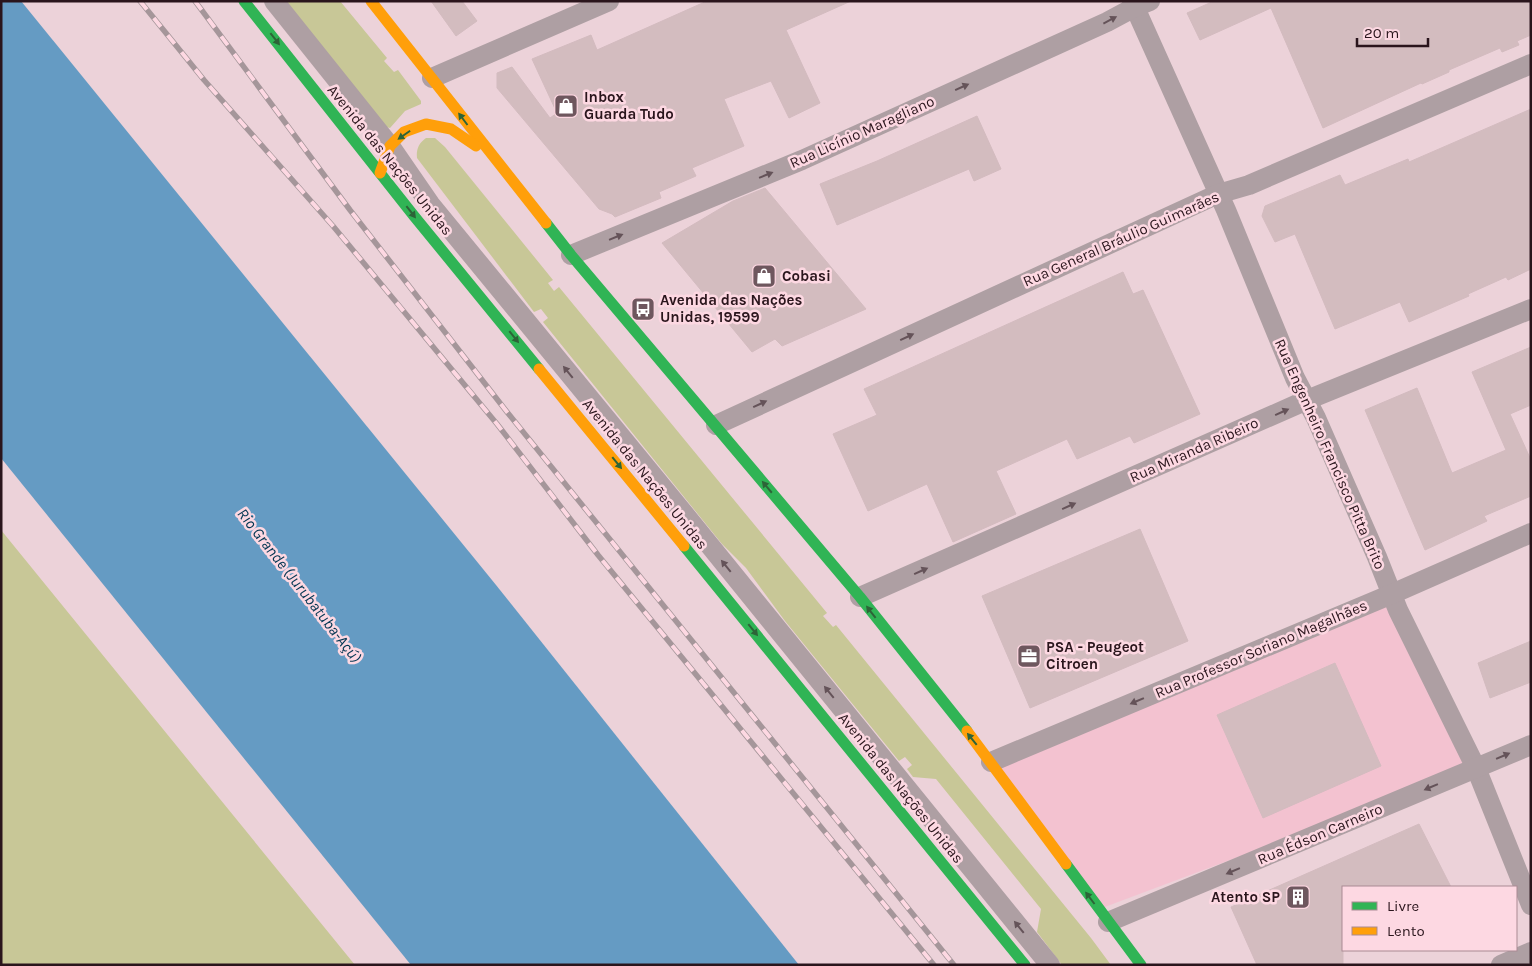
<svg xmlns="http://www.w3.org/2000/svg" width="1532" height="966" font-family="Karla,sans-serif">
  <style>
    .built { fill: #f3c2d0 }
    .green { fill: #c8c797 }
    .water { fill: #659bc3 }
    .building { fill: #d3bcbf; stroke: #d3bbbf }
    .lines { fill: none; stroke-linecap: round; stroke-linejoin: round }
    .street { stroke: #ae9fa3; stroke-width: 20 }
    .fast { stroke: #30b455; stroke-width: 11 }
    .slow { stroke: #ff9f0a; stroke-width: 11 }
    .rail-casing { stroke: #a5969a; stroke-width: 5.5 }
    .rail { stroke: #fdd8e2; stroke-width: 4; stroke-dasharray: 11; stroke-linecap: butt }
    .oneway { fill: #655359 }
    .oneway2 { fill: #2d6438 }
    .labels { text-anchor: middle; stroke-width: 5; stroke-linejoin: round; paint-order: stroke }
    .poi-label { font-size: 15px; font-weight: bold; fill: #2a151c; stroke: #fdd8e2; text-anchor: start }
    .street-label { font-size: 15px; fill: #2a151c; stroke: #fdd8e2 }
    .water-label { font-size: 16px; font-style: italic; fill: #023551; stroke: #fdd8e2 }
  </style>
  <rect width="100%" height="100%" fill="#ecd2d9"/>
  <polygon class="built" points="1392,594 1476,768 1102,908 991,762"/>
  <g class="green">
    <polygon points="279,1 340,1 387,58 384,61 394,72 398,70 421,101 421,104 405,111 390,128 386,127"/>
    <path d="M 426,138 L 435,138 L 445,147 L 553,280 L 548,283 L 554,291 L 559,287 L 827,613 L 823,616 L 833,627 L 836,625 L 1091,938 L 1111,965 L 1062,965 L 1037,932 L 1041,909 L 936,779 L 913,777 L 907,769 L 912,765 L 905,757 L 899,761 L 785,621 L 746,568 L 722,544 L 543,322 L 548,318 L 541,309 L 534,312 L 417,158 C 416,149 419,143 426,138 Z"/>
    <polygon points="1,530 49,589 355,965 1,965"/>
  </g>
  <polygon class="water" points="1,1 21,1 496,585 799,965 411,965 1,458"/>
  <g class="building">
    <polygon points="431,1 462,1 477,21 456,36"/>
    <polygon points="707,1 851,1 786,30 820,103 789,118 771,81 724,99 744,146 692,168 696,176 659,192 661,198 615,217 612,214 599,209 497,88 497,73 512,67 550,118 557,113 532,59 591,35 597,50"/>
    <polygon points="1214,1 1531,1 1531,35 1517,41 1519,45 1502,52 1500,48 1449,70 1449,72 1422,84 1421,83 1323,128 1271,8 1200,40 1187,13"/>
    <polygon points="1531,109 1531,269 1508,280 1506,277 1468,294 1469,296 1409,322 1400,302 1335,329 1295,234 1275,242 1262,216 1265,206 1340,175 1345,185 1408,159 1409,162"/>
    <polygon points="977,116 1001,169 974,181 969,169 837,225 820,184 877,161"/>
    <polygon points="765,188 866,309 782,346 775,339 752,352 662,243 733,201"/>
    <polygon points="1123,272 1133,294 1143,290 1200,414 1134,443 1130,436 1077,459 1067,439 996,471 1016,514 953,542 927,484 868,511 833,434 877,415 864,389"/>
    <polygon points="1531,347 1531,405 1510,414 1531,460 1531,496 1484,516 1487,521 1425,550 1365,410 1417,388 1452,473 1506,450 1472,372"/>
    <polygon points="1140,529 1188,641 1030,708 982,596"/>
    <polygon points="1531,641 1531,682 1490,698 1478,663"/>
    <polygon points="1335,663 1381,766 1263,818 1217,715"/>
    <polygon points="1419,824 1451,887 1343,887 1343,965 1257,965 1231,907"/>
  </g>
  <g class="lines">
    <g class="street">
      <polyline points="274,1 390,146 430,204 690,521 1050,965"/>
      <polyline points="1132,1 1226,210 1295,378 1316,418 1377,557 1398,610 1476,768 1531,905"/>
      <polyline points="432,78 609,1"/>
      <polyline points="571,255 802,160 1107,22 1135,7 1150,1"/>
      <polyline points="716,425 1218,194 1249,185 1531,64"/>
      <polyline points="860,597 1307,400 1531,309"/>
      <polyline points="991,762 1392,594 1531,533"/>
      <polyline points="1108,922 1531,745"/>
      <polyline points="1501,965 1531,952"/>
    </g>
    <g class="fast">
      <polyline points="244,1 414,216 539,369"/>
      <polyline points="546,223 571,255 860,597 967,731"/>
      <polyline points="684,546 1025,965"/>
      <polyline points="1066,864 1141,965"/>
    </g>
    <g class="slow">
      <polyline points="371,1 546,223"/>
      <polyline points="380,173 390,146 404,132 426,124 451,129 476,146"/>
      <polyline points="539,369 684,546"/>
      <polyline points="967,731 1066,864"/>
    </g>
    <g class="rail-casing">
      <g id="rail">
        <polyline points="140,1 204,80 333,226 497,424 598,555 934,965"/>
        <polyline points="195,1 350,210 507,412 954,965"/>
      </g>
    </g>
    <use href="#rail" class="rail"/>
  </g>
  <defs><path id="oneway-solid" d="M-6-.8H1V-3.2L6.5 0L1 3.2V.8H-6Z" transform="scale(1.25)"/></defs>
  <g class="oneway">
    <use href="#oneway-solid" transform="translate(1110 20) rotate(-28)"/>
    <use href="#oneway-solid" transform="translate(962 87) rotate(-24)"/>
    <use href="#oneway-solid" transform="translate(766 175) rotate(-22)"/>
    <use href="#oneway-solid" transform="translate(616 237) rotate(-22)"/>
    <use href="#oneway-solid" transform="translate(907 337) rotate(-25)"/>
    <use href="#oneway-solid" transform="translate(568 372) rotate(-129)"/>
    <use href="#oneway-solid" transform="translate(760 404) rotate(-25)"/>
    <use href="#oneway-solid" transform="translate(1282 412) rotate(-24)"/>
    <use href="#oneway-solid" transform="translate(1069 506) rotate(-24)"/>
    <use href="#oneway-solid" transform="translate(726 566) rotate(-129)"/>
    <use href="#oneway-solid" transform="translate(921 571) rotate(-24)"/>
    <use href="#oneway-solid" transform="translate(829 692) rotate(-129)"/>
    <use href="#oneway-solid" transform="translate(1137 701) rotate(157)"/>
    <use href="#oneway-solid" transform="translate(1503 756) rotate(-23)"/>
    <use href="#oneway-solid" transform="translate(1431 787) rotate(157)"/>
    <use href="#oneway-solid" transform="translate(1233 871) rotate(157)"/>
    <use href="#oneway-solid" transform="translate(1019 927) rotate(-129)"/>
  </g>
  <g class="oneway2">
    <use href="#oneway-solid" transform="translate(275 39) rotate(52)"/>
    <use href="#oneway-solid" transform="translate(463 119) rotate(-127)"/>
    <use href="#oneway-solid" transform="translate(404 135) rotate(145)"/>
    <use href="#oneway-solid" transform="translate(411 212) rotate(52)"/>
    <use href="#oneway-solid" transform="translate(514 337) rotate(51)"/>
    <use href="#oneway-solid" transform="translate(617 463) rotate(51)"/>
    <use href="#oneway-solid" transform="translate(767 487) rotate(-130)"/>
    <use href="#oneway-solid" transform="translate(871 612) rotate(-128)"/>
    <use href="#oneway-solid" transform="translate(753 630) rotate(51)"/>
    <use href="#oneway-solid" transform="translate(972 739) rotate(-129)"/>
    <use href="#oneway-solid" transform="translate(1090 898) rotate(-127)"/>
  </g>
  <defs>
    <g id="shop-square" transform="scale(1.25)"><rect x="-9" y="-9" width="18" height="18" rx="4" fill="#6e575e" stroke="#fdd8e2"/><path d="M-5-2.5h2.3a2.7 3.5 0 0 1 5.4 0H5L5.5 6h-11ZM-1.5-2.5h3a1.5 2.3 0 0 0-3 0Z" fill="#fff"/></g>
    <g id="bus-square" transform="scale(1.25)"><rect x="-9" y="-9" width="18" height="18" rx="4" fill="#6e575e" stroke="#fdd8e2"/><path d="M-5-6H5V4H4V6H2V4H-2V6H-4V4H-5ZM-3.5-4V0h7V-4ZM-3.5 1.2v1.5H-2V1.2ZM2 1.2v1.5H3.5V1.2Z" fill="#fff"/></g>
    <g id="office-square" transform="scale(1.25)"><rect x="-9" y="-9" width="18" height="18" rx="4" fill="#6e575e" stroke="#fdd8e2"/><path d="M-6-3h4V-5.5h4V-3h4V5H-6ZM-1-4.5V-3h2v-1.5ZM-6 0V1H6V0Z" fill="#fff"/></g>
    <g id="building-square" transform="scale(1.25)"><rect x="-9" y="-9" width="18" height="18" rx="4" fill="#6e575e" stroke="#fdd8e2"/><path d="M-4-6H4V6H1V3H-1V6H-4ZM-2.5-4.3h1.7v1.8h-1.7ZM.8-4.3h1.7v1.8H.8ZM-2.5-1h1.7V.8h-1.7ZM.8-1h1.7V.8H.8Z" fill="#fff"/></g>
  </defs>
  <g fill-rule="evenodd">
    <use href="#shop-square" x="566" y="106"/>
    <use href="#shop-square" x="764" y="276"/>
    <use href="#bus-square" x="643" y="309"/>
    <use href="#office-square" x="1029" y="656"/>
    <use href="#building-square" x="1298" y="897"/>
  </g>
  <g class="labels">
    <g class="poi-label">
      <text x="584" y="102">Inbox<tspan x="584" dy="17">Guarda Tudo</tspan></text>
      <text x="782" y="281">Cobasi</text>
      <text x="660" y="305">Avenida das Nações<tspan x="660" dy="17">Unidas, 19599</tspan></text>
      <text x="1046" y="652">PSA - Peugeot<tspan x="1046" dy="17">Citroen</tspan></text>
      <text x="1280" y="902" text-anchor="end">Atento SP</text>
    </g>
    <g class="street-label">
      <text transform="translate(862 132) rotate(-24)" y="5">Rua Licínio Maragliano</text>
      <text transform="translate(390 160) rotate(51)" y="5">Avenida das Nações Unidas</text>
      <text transform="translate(1121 239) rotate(-24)" y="5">Rua General Bráulio Guimarães</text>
      <text transform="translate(1194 450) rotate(-24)" y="5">Rua Miranda Ribeiro</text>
      <text transform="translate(1330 454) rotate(66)" y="5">Rua Engenheiro Francisco Pitta Brito</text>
      <text transform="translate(645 474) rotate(51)" y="5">Avenida das Nações Unidas</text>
      <text transform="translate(1261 649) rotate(-23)" y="5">Rua Professor Soriano Magalhães</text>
      <text transform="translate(901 788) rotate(51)" y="5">Avenida das Nações Unidas</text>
      <text transform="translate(1320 834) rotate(-23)" y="5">Rua Édson Carneiro</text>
    </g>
    <g class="water-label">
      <text transform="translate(300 585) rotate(52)" y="6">Rio Grande (Jurubatuba-Açú)</text>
    </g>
  </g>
  <rect width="1532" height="966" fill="none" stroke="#2a151c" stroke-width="5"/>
  <rect x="1342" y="886" width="175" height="65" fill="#fdd8e2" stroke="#a98a93"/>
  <rect x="1352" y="902" width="25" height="8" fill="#30b455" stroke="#a98a93"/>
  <text x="1387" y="911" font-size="15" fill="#2a151c">Livre</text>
  <rect x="1352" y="927" width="25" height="8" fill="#ff9f0a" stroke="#a98a93"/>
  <text x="1387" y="936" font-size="15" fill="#2a151c">Lento</text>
  <path d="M1357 38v8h71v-8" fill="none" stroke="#2a151c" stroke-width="2.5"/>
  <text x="1364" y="38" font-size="15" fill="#2a151c" stroke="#fdd8e2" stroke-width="4" paint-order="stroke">20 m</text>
</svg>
